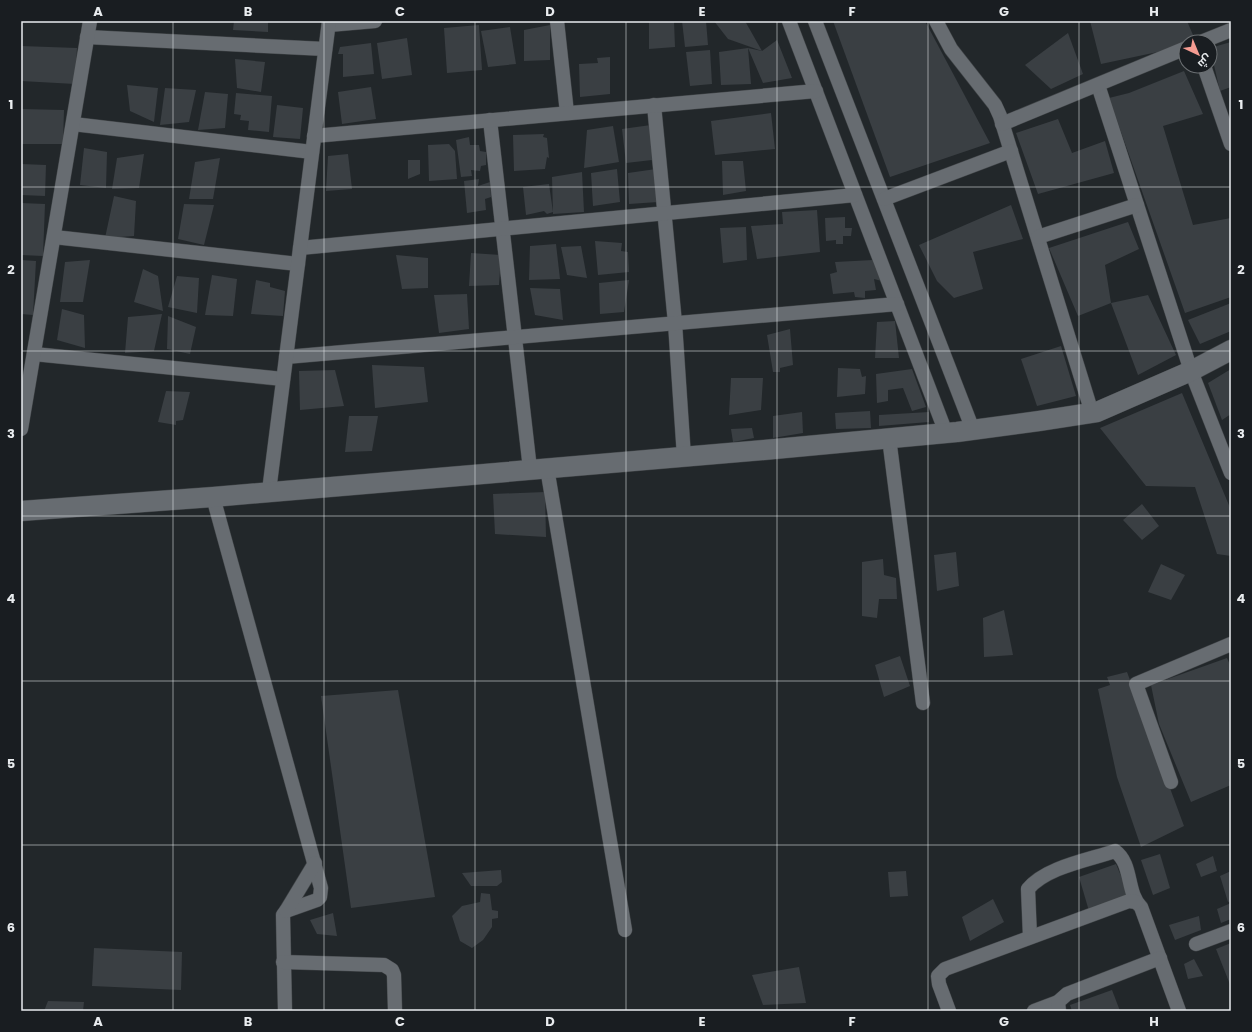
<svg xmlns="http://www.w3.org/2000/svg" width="1252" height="1032" font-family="Poppins,Cairo,sans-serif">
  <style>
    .building { fill: #3a3f43 }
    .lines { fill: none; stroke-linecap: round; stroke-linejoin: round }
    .minor-casing { stroke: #414548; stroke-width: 15 }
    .secondary-casing { stroke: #414548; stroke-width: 21 }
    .minor { stroke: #676c71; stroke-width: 14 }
    .secondary { stroke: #676c71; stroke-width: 20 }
    .grid { fill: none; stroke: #e9ecef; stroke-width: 1; stroke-opacity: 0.55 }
    .neatline { fill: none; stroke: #e9ecef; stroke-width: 1.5 }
    .grid-label { font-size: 13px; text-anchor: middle; font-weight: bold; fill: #e9ecef }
  </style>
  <rect width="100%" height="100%" fill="#22272a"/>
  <g class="building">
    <polygon points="234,21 268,21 268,32 233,30"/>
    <polygon points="649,21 674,21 675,47 649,49"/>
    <polygon points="682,21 706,21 708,45 685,47"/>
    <polygon points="714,21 745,21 762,51 728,39"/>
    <polygon points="833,21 925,21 990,143 890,177"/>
    <polygon points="1090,21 1187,21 1196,42 1186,42 1186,46 1101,64"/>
    <polygon points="479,25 482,70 447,73 444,28"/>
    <polygon points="550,25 550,60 524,61 524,30"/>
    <polygon points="510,27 516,64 488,67 481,31"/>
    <polygon points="1068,33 1083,74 1051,89 1025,65"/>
    <polygon points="407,38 412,75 382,79 377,43"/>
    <polygon points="777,40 792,78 763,83 748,48 762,51"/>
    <polygon points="1231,42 1231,87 1220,91 1210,48"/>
    <polygon points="371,43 374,74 343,77 343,54 338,54 340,47"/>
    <polygon points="21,46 77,48 75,84 21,81"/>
    <polygon points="748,48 751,84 721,85 719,52"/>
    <polygon points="710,50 712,84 690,86 686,52"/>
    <polygon points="610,57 610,94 580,97 579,64 598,63 597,58"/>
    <polygon points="235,59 265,62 261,92 237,88"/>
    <polygon points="1184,71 1203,114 1163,126 1193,225 1231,218 1231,297 1185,313 1109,98 1129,93"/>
    <polygon points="127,85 158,88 154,122 130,111"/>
    <polygon points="371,87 376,119 342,124 338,92"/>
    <polygon points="165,88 196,90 189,122 160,125"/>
    <polygon points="205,92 228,94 225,128 198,130"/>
    <polygon points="236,93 272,96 269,132 248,130 249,121 240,120 241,115 234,114"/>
    <polygon points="277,105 303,108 300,139 273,137"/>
    <polygon points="21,109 64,110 63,144 21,144"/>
    <polygon points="771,113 775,149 715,155 711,121"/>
    <polygon points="1058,119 1072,153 1105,141 1114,173 1038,194 1016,133"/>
    <polygon points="651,125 652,160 626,163 622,129"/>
    <polygon points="613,126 619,162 584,168 587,130"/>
    <polygon points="544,134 543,137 547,138 549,158 547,157 545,169 514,171 513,135"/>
    <polygon points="469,137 470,145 479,145 480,151 486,152 486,165 481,166 480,171 471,170 472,176 461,177 456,140"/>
    <polygon points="449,144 455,151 457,179 429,181 428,145"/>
    <polygon points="84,148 107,152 106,188 80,185"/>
    <polygon points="144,154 139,188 112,189 117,158"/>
    <polygon points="348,154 352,189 326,191 328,156"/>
    <polygon points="220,158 213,199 189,199 195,162"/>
    <polygon points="408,160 420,160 420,174 408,179"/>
    <polygon points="722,161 743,161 746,191 723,195"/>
    <polygon points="21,164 46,165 45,196 21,195"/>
    <polygon points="617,169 620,202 593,206 591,173"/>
    <polygon points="656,169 658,202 629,204 628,173"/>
    <polygon points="582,172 584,212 553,214 552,177"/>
    <polygon points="479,179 478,186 490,182 491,197 485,199 486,210 467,213 464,181"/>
    <polygon points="549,184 553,212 547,214 544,211 526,215 523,187"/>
    <polygon points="114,196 136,201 134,236 105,238"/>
    <polygon points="21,203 45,204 43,256 21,255"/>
    <polygon points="184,204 214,205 204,245 178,239"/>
    <polygon points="1011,205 1023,239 973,252 983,289 954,298 937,281 919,245"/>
    <polygon points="817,210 820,252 757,259 751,226 783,224 782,212"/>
    <polygon points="845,217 845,228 852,228 851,236 843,236 843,244 836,244 836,240 826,241 825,218"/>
    <polygon points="1128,222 1139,249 1105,265 1111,303 1078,316 1049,248"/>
    <polygon points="746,227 747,260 723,263 720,228"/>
    <polygon points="595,241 622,243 621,251 628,252 629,272 598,275"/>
    <polygon points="556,244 560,279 529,280 530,246"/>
    <polygon points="581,246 587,278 567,275 561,247"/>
    <polygon points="471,253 501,255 499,285 469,286"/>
    <polygon points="396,255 428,258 428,288 402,289"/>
    <polygon points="21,260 36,261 33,315 21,314"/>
    <polygon points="90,260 83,302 60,302 65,262"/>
    <polygon points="873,260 876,269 883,269 882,281 874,279 876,290 865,291 865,298 855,297 854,292 833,294 830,274 837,272 835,262"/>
    <polygon points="143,269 158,276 163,311 134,302"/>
    <polygon points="212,275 237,279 233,316 205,315"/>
    <polygon points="177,276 199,278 197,313 168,307"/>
    <polygon points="256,280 270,283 270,287 285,291 283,316 251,314"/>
    <polygon points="629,280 624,312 600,314 599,283"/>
    <polygon points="530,288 560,289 563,320 535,315"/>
    <polygon points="467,294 469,329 439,333 434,295"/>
    <polygon points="1148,295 1176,355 1138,375 1111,303"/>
    <polygon points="1231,303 1231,331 1200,344 1188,320"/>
    <polygon points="62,309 84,315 85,348 57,340"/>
    <polygon points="162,314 154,351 125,353 128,317"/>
    <polygon points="168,316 196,327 190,354 167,349"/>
    <polygon points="895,321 899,358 875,358 877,322"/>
    <polygon points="790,329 793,365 780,368 780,372 773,372 767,335"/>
    <polygon points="1061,346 1076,396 1037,406 1021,359"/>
    <polygon points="372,365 424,367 428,402 375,408"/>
    <polygon points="838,368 860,369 862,377 866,376 865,394 837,397"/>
    <polygon points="912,369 926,407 912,411 903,388 888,390 888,401 877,403 876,374"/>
    <polygon points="1231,369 1231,414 1222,420 1208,383"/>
    <polygon points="335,370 344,406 300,410 299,371"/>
    <polygon points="731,378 763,378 761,410 729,415"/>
    <polygon points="166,391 190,392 183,420 176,421 176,425 158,422"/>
    <polygon points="1182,393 1231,510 1231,556 1217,554 1195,487 1146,486 1100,428"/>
    <polygon points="870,411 871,428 836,429 835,413"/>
    <polygon points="802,412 803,433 773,438 773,416"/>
    <polygon points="929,412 929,422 879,426 879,415"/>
    <polygon points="349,416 378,416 372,451 345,452"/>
    <polygon points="752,428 754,438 733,442 731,429"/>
    <polygon points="545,492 546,537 495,534 493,494"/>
    <polygon points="1142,504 1159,526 1142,540 1123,520"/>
    <polygon points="956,552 959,586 937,591 934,555"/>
    <polygon points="883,559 884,575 896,578 897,599 879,599 877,618 862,616 862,562"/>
    <polygon points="1161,564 1185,575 1171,600 1148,592"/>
    <polygon points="1004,610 1013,655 984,657 983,618"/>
    <polygon points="900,656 910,686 884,697 875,665"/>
    <polygon points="1227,658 1231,667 1231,779 1229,780 1231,785 1191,802 1159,724 1151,685"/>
    <polygon points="1127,672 1184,826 1141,847 1117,777 1098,689 1110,685 1107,677"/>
    <polygon points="398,690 435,897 351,908 321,696"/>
    <polygon points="1160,854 1170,888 1153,895 1141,860"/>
    <polygon points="1213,856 1217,871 1201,877 1196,864"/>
    <polygon points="1116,864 1129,895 1089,911 1079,877"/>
    <polygon points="501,870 502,882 497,886 471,886 462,873"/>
    <polygon points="906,871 908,896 890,897 888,872"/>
    <polygon points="1231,871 1231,901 1228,902 1220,876"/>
    <polygon points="481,893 490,894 492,910 498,911 498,918 492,919 492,927 483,940 472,948 460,941 452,916 462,906 480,902"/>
    <polygon points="993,899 1004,922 970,941 962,917"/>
    <polygon points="1231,903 1231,919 1221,923 1217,909"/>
    <polygon points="333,913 337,936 317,934 310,920"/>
    <polygon points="1199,916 1201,930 1175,940 1169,925"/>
    <polygon points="1231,943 1231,987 1216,949"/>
    <polygon points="94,948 182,952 181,990 92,986"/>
    <polygon points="1194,959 1203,976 1188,979 1184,964"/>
    <polygon points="799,967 806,1003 763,1005 752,975"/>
    <polygon points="1112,990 1120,1011 1072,1011 1070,1005"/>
    <polygon points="48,1001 84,1002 83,1011 44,1011"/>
  </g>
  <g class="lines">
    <g class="minor-casing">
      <g id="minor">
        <polyline points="557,21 567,113"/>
        <polyline points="789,21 946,433"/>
        <polyline points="815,21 973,430"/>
        <polyline points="936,21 951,49 995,105 1000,116 1092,413"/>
        <polyline points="329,25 375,21"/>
        <polyline points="87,37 325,49"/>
        <polyline points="1201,42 1231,30"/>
        <polyline points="1204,66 1231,144"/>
        <polyline points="1098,85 1191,371 1231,473"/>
        <polyline points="654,105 675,323 684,457"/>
        <polyline points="490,120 530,469"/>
        <polyline points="73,124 312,152"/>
        <polyline points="1002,124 1186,48"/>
        <polyline points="314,136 816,91"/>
        <polyline points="884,199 1011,151"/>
        <polyline points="54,237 298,264"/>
        <polyline points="1038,237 1137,205"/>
        <polyline points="300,248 855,195"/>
        <polyline points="34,354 283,379"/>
        <polyline points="286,357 897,304"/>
        <polyline points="21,429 90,21"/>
        <polyline points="889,438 923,703"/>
        <polyline points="547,468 625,930"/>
        <polyline points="269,491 329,21"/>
        <polyline points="213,497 321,888 320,897 317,900 286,911 283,915 285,1011"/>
        <polyline points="1171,782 1136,684 1231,644"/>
        <polyline points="286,911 315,863"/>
        <path d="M 1030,937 L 1028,889 C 1046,867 1089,860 1115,851 C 1133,864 1126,893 1141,907 L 1179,1011"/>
        <polyline points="1196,944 1231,931"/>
        <polyline points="283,962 384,965 392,970 394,975 395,1011"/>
        <polyline points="949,1011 939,984 938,976 945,969 1129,901 1136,902"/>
        <polyline points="1034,1011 1058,1002"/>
        <polyline points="1059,1011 1058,1002 1067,994 1160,958"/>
      </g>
    </g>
    <g class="secondary-casing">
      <polyline id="secondary" points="21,511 213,497 764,450 957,432 1039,421 1097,412 1191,371 1231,350"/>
    </g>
    <use href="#minor" class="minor"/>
    <use href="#secondary" class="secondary"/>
  </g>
  <path class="grid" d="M 173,21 L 173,1011M 324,21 L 324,1011M 475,21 L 475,1011M 626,21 L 626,1011M 777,21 L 777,1011M 928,21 L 928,1011M 1079,21 L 1079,1011M 21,187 L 1231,187M 21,351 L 1231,351M 21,516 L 1231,516M 21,681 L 1231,681M 21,845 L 1231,845"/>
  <rect width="1252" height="1032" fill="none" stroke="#191d21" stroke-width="44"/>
  <g transform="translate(1198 54) rotate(136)"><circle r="19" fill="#191d21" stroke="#6c7073"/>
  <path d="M0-3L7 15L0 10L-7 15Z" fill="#f59c92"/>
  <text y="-6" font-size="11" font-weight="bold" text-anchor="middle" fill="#e9ecef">ش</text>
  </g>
  <rect x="22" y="22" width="1208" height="988" class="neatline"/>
  <g class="grid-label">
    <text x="98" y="16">A</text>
    <text x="248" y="16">B</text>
    <text x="400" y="16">C</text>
    <text x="550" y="16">D</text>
    <text x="702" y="16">E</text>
    <text x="852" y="16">F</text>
    <text x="1004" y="16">G</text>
    <text x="1154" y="16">H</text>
    <text x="11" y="109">1</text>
    <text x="1241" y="109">1</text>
    <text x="11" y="274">2</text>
    <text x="1241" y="274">2</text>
    <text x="11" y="438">3</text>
    <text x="1241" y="438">3</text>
    <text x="11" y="603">4</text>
    <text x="1241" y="603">4</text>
    <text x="11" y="768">5</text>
    <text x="1241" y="768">5</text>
    <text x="11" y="932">6</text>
    <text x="1241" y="932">6</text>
    <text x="98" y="1026">A</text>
    <text x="248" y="1026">B</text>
    <text x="400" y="1026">C</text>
    <text x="550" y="1026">D</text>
    <text x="702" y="1026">E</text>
    <text x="852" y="1026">F</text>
    <text x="1004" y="1026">G</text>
    <text x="1154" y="1026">H</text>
  </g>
</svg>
